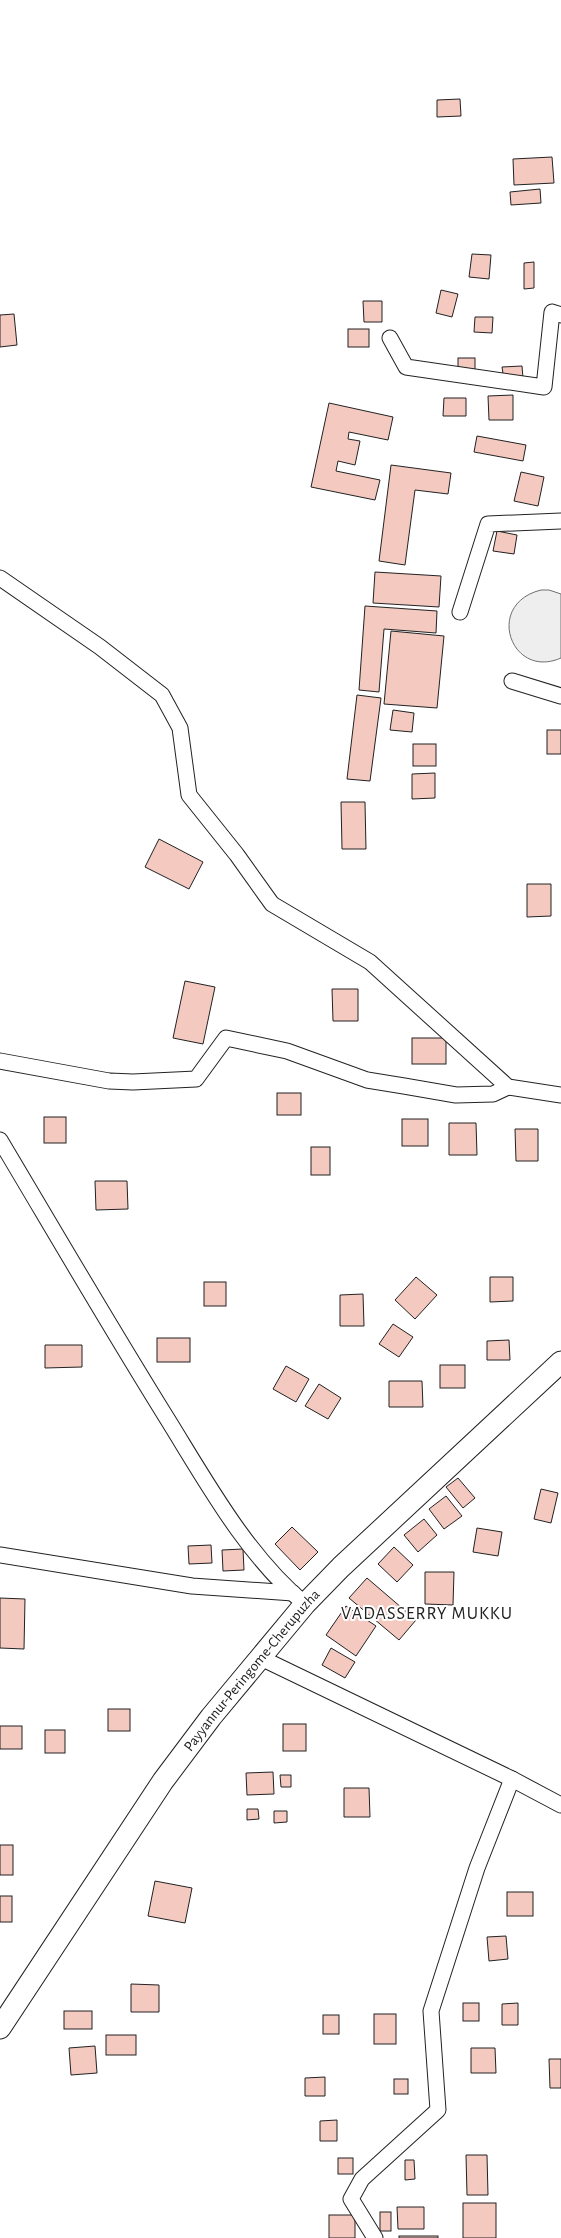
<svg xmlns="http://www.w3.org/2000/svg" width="561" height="2238" font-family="'Alegreya Sans',sans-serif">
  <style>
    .green { fill: #eee; stroke: #6f6f6f }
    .building { fill: #f3c9c0; stroke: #222 }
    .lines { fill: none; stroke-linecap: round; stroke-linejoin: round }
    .minor-casing { stroke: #222; stroke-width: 17 }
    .secondary-casing { stroke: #222; stroke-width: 23 }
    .minor { stroke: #fff; stroke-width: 15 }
    .secondary { stroke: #fff; stroke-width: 21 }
    .labels { text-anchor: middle; stroke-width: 4; stroke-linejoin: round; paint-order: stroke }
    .street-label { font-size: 15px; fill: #222; stroke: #fff }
    .quarter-label { font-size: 18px; letter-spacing: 1px; fill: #222; stroke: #fff }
  </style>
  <rect width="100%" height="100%" fill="#fff"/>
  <path class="green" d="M 541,590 L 549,590 L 561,594 L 561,658 C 511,680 484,604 541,590 Z"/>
  <g class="building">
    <polygon points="460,99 461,116 437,117 437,100"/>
    <polygon points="552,157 554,183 514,185 513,159"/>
    <polygon points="540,189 541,203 511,205 510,192"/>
    <polygon points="472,254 491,255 489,279 469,277"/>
    <polygon points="534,262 534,288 524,289 524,263"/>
    <polygon points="441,290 458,294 452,317 436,313"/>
    <polygon points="363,301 382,301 382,322 364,322"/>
    <polygon points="14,314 17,345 0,347 0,315"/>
    <polygon points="475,317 493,317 492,333 474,332"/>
    <rect x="348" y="329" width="21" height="18"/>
    <rect x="458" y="358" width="17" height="14"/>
    <polygon points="522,366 523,378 504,380 502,367"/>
    <polygon points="513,395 513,420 489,420 488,396"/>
    <polygon points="444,398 466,398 466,416 443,416"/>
    <polygon points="329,403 393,417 388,440 349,432 348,439 360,441 355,465 338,461 336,471 380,480 375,500 311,487"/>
    <polygon points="477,436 526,445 523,461 474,452"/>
    <polygon points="391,465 451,473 448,494 415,490 405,565 379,561"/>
    <polygon points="521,472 544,477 538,506 514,501"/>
    <polygon points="497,531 517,535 514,554 493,551"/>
    <polygon points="375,572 441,576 439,607 373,603"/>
    <polygon points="365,606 437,611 436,633 384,629 379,692 359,690"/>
    <polygon points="391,631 444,636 437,708 384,704"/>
    <polygon points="357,695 381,698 370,781 347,779"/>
    <polygon points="393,710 414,713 412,732 390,730"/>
    <rect x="547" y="730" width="14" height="24"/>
    <rect x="413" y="744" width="23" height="22"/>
    <polygon points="435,773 435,798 412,799 412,774"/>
    <polygon points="341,802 365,802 366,849 342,849"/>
    <polygon points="159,839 203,862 189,889 145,867"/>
    <polygon points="527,884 551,884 551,916 527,917"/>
    <polygon points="185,981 215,987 203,1044 173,1038"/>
    <polygon points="332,989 358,989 358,1021 333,1021"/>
    <rect x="412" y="1038" width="34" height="26"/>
    <rect x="277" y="1093" width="24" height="22"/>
    <rect x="44" y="1117" width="22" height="26"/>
    <rect x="402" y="1119" width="26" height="27"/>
    <polygon points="449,1123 476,1123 477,1155 449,1155"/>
    <polygon points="515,1129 538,1129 538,1161 516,1161"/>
    <rect x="311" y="1147" width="19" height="28"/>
    <polygon points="95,1181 127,1181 128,1209 96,1210"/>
    <polygon points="416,1277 437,1295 415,1319 395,1300"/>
    <polygon points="490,1277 513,1277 513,1301 490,1302"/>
    <rect x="204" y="1282" width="22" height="24"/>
    <polygon points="363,1294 364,1326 340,1326 340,1295"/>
    <polygon points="393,1324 413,1337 399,1357 379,1344"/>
    <rect x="157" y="1338" width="33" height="24"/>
    <polygon points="509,1340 510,1360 487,1360 487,1341"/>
    <polygon points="45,1345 82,1345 82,1367 45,1368"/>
    <rect x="440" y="1365" width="25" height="23"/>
    <polygon points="286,1366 309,1379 296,1402 273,1389"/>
    <polygon points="389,1381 422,1381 423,1407 389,1407"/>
    <polygon points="319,1384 341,1398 328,1419 305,1406"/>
    <polygon points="458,1478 475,1498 463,1508 446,1487"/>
    <polygon points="541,1489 558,1493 551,1523 534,1519"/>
    <polygon points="446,1496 462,1516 444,1529 429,1509"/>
    <polygon points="424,1519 437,1535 418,1552 404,1535"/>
    <polygon points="292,1527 318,1552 300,1570 275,1544"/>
    <polygon points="477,1528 502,1532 498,1556 473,1552"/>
    <polygon points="211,1545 212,1563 189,1564 188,1546"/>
    <polygon points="394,1547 413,1565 397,1582 378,1564"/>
    <polygon points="243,1549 244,1570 223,1571 222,1550"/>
    <polygon points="425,1572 454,1572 453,1605 425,1604"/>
    <polygon points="367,1578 416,1620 399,1640 349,1598"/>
    <polygon points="0,1598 25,1599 24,1649 0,1648"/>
    <polygon points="346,1606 376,1626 356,1656 326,1635"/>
    <polygon points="331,1648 355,1662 345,1678 322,1665"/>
    <rect x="108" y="1709" width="22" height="22"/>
    <rect x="283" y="1724" width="23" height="27"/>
    <rect x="0" y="1726" width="22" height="23"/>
    <rect x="45" y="1730" width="20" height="23"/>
    <polygon points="273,1772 274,1794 247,1795 246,1773"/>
    <polygon points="280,1775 291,1775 291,1787 281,1787"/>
    <polygon points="344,1788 369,1788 370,1817 344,1817"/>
    <polygon points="247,1809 258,1809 259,1819 247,1820"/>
    <polygon points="274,1811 287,1811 287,1822 274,1823"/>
    <rect x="0" y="1845" width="13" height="30"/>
    <polygon points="155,1881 192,1888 185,1923 148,1916"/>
    <rect x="507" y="1892" width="26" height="24"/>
    <rect x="0" y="1896" width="12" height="26"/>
    <polygon points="506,1936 508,1959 489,1961 487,1937"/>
    <polygon points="131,1984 159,1985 159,2012 131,2012"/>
    <rect x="463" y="2003" width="16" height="18"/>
    <polygon points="518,2003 518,2025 502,2025 502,2004"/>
    <rect x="64" y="2011" width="28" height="18"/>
    <rect x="374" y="2014" width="22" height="30"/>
    <rect x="323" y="2015" width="16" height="19"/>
    <rect x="106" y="2035" width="30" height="20"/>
    <polygon points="95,2046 97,2073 71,2075 69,2048"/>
    <polygon points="471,2048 495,2048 496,2073 471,2073"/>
    <polygon points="549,2059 561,2059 561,2088 550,2088"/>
    <polygon points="325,2077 325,2096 305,2096 305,2078"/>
    <rect x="394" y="2079" width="14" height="15"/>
    <polygon points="337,2120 337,2141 320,2141 320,2121"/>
    <polygon points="466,2155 487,2155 488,2195 467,2195"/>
    <rect x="338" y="2158" width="15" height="16"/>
    <polygon points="405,2160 414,2160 415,2179 405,2180"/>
    <rect x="463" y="2203" width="33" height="35"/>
    <polygon points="397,2207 424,2207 424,2229 398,2229"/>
    <rect x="380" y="2212" width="11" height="19"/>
    <rect x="329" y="2215" width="26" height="23"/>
    <rect x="399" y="2236" width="39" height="2"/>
  </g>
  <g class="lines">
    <g class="minor-casing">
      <g id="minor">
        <polyline points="390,338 406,367 544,387 552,312 561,315"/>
        <polyline points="0,578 100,647 162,695 180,728 189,795 237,855 272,904 370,962 508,1087 561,1095"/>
        <polyline points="460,612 488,524 561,521"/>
        <polyline points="512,681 561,696"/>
        <polyline points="0,1061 109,1081 133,1082 196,1079 226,1038 287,1051 367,1080 404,1086 456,1095 493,1094 508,1087"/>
        <path d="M 0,1140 C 56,1234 110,1327 168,1420 C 207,1483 247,1556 305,1604"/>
        <polyline points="0,1555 192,1586 293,1593"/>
        <polyline points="261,1658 512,1779 561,1805"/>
        <polyline points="375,2238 351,2199 362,2179 438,2110 431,2011 477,1868 512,1779"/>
      </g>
    </g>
    <g class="secondary-casing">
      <g id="secondary">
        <path id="s1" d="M 0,2028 L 163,1781 L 211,1717 L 305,1604 L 341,1567 L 561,1362"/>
      </g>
    </g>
    <use href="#minor" class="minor"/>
    <use href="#secondary" class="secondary"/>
  </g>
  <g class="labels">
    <g class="street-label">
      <text dy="5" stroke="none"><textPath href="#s1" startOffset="438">Payyannur-Peringome-Cherupuzha</textPath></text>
    </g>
    <g class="quarter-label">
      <text x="427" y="1619">VADASSERRY MUKKU</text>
    </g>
  </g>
</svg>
